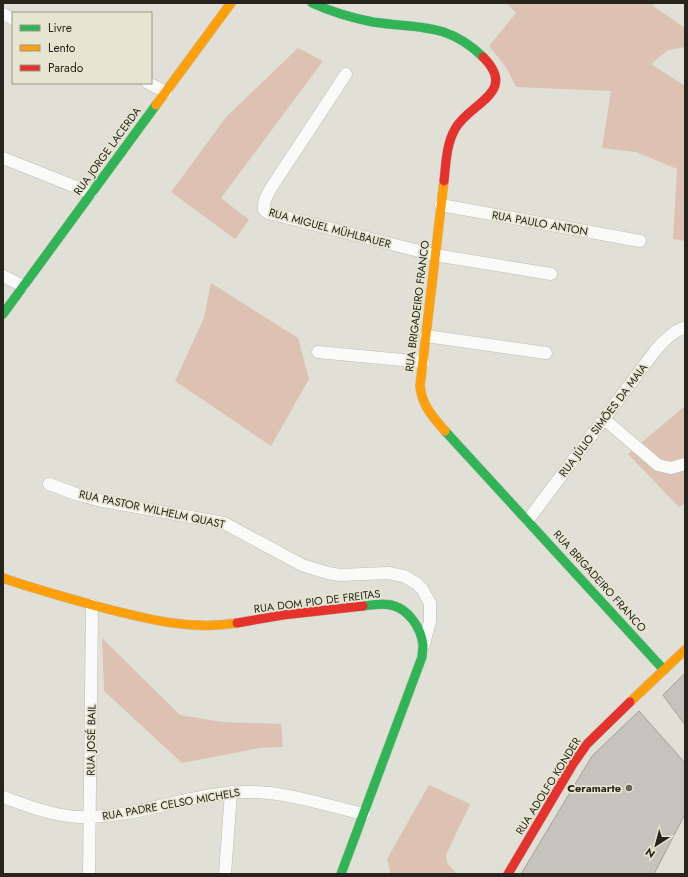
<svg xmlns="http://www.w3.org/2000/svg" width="688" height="877" font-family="Jost,sans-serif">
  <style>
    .green { fill: #ddc1b2 }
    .building { fill: #c5c3bb; stroke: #a3a199 }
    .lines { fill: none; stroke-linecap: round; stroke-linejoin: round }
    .street-casing { stroke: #bfbeb7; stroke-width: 13 }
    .fast-casing { stroke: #bfbeb7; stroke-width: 10 }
    .slow-casing { stroke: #bfbeb7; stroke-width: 10 }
    .jam-casing { stroke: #bfbeb7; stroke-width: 10 }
    .street { stroke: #fafaf9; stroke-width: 12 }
    .fast { stroke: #30b455; stroke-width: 9 }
    .slow { stroke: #ff9f0a; stroke-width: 9 }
    .jam { stroke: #e5322d; stroke-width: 9 }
    .poi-dot { fill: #66665e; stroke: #e5e5d1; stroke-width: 1.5 }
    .labels { text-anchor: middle; stroke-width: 3.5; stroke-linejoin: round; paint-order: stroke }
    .street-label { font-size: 11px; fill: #25251e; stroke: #e5e5d1 }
    .poi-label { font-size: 11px; font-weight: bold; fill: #25251e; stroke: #e5e5d1; text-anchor: end }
  </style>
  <rect width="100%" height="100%" fill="#e0e0d6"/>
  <g class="green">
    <polygon points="503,3 655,3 653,6 685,28 685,47 668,50 651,64 685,86 685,241 673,239 677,169 636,152 602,148 611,91 516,87 506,67 489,46 516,13 509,5"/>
    <polygon points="298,48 323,61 221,198 249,220 235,239 171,192 227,116"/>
    <polygon points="211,283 298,338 309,379 271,446 175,381 204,318"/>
    <polygon points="685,406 685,504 679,507 628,454"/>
    <polygon points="102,638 180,715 222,722 281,724 283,747 260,748 182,763 104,691"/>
    <polygon points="429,785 470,804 446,855 447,863 456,873 391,874 387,859"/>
  </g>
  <g class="building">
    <polygon points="685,673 685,725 663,695"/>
    <polygon points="639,711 685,763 685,814 654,874 521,874 592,756"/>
  </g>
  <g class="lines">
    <g class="street-casing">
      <g id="street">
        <polyline points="3,14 13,19"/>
        <path d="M 346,74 L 271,188 C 267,195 263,201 264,210 L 269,213 L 435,255 L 551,274"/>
        <polyline points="148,83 166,92"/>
        <polyline points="3,158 91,193"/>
        <polyline points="441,205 640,241"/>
        <polyline points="3,276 23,286"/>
        <polyline points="426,336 546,353"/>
        <polyline points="318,352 423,362"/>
        <polyline points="604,419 658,465 671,468 685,464"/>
        <polyline points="49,484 76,494 98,500 224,523 302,565 328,573 340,575 388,573 404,576 416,583 422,589 430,603 430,621 424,644"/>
        <path d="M 528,520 L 655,351 C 663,341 672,332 685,327"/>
        <path d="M 3,797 C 28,806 53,816 79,817 C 134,819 189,793 244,792 C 285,791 325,805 364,814"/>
        <polyline points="89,874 92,605"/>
        <polyline points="225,874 231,792"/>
      </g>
    </g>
    <g class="fast-casing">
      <g id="fast">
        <path d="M 312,3 C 332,12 351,18 373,22 C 419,29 447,22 483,57"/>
        <polyline points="3,314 156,105"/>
        <polyline points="445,431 664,670"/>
        <path d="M 341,874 L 422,657 C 422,653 423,649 423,645 C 421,628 409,609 391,605 C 382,603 372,605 363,606"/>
      </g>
    </g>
    <g class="slow-casing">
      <g id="slow">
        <polyline points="156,105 231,3"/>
        <path d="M 444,181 L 420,386 C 422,406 433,417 445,431"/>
        <path d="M 3,578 C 34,589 65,597 96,606 C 143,618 189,631 237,623"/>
        <polyline points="630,702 685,650"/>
      </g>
    </g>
    <g class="jam-casing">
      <g id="jam">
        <path d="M 444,181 C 446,164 446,145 455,129 C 469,103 519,93 483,57"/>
        <polyline points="237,623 283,615 363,606"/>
        <polyline points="508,874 573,764 587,744 630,702"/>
      </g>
    </g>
    <use href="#street" class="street"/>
    <use href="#fast" class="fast"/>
    <use href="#slow" class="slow"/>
    <use href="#jam" class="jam"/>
  </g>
  <circle class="poi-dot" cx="629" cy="788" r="4"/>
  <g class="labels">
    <g class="street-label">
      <text transform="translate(107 151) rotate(-54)" y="4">RUA JORGE LACERDA</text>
      <text transform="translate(540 223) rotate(10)" y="4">RUA PAULO ANTON</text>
      <text transform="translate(330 228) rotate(15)" y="4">RUA MIGUEL MÜHLBAUER</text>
      <text transform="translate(417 306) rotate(-83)" y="4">RUA BRIGADEIRO FRANCO</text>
      <text transform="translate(603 420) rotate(-53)" y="4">RUA JÚLIO SIMÕES DA MAIA</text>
      <text transform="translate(152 509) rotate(12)" y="4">RUA PASTOR WILHELM QUAST</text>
      <text transform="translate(600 581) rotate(48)" y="4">RUA BRIGADEIRO FRANCO</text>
      <text transform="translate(317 601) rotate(-7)" y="4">RUA DOM PIO DE FREITAS</text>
      <text transform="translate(91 740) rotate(-89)" y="4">RUA JOSÉ BAIL</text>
      <text transform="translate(548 786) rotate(-58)" y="4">RUA ADOLFO KONDER</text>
      <text transform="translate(171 804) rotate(-10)" y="4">RUA PADRE CELSO MICHELS</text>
    </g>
    <g class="poi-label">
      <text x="621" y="792">Ceramarte</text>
    </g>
  </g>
  <rect width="688" height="877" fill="none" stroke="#25251e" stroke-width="8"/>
  <rect x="12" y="12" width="140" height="72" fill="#e5e5d1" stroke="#989889"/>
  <rect x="20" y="25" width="20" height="6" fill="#30b455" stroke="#989889"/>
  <text x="48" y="32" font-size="12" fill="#25251e">Livre</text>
  <rect x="20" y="45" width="20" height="6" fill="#ff9f0a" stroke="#989889"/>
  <text x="48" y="52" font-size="12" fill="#25251e">Lento</text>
  <rect x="20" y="65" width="20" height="6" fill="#e5322d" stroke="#989889"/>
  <text x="48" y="72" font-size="12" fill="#25251e">Parado</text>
  <g transform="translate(656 845) rotate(216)" stroke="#e5e5d1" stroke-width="3" paint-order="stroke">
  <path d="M0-3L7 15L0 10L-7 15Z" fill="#25251e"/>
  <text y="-6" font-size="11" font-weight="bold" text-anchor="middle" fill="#25251e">N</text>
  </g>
</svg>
